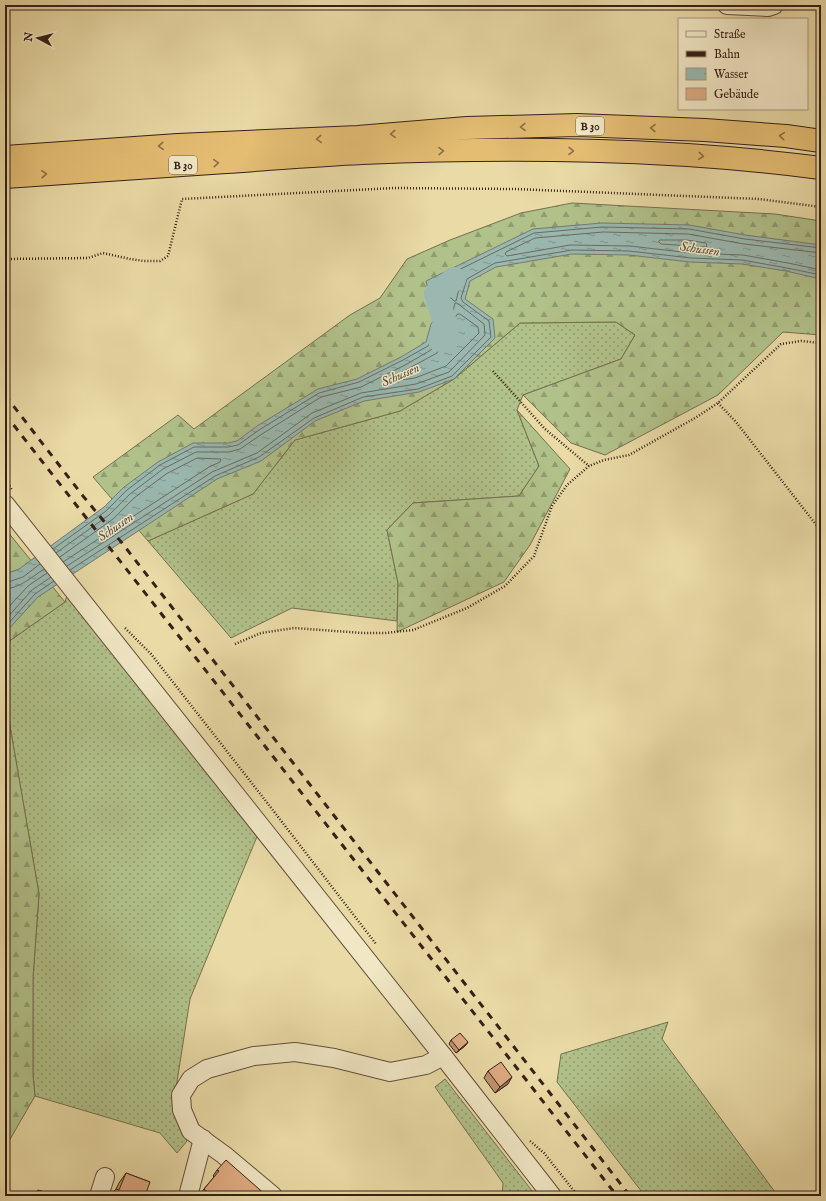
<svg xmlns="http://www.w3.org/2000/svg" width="826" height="1201" font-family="'IM FELL English',serif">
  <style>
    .grass { fill: url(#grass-dots); stroke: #747050 }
    .forest { fill: url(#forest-firs); stroke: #747050 }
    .water { fill: url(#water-ripples); stroke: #727b72 }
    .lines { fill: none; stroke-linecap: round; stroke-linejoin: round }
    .shore { stroke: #686c63; stroke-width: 1 }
    .stream { stroke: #727b72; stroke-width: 4 }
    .river { stroke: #9ab8b0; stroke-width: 24 }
    .minor-casing { stroke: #644e3a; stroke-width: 20 }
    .highway-casing { stroke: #372016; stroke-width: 24 }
    .path { stroke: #372016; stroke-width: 2.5; stroke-dasharray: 1 2; stroke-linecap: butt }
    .minor { stroke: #f1e7c5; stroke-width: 18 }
    .highway { stroke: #e4bd73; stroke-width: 22 }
    .rail { stroke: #372016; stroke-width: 3; stroke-dasharray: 7 7; stroke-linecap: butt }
    .wall { fill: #c09370; stroke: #372016 }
    .shaded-wall { fill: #9c785b; stroke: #372016 }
    .building { fill: #dfab82; stroke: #372016 }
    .oneway { stroke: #8e6e44 }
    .labels { text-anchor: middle; stroke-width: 3; stroke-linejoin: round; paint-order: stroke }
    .shield { fill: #f1e7c5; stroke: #6f5c4a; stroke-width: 1 }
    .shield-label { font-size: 11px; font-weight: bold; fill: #372016 }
    .water-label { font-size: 13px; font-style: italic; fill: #554e44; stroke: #f1e7c5 }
  </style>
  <defs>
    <pattern id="grass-dots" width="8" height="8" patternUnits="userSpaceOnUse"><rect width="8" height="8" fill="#b1c18a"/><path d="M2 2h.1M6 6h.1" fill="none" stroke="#919c70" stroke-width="1.8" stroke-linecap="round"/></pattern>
    <pattern id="forest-firs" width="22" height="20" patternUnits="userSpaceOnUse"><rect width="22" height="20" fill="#b1c18a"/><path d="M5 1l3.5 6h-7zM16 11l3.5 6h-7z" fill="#919c70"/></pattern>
    <pattern id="water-ripples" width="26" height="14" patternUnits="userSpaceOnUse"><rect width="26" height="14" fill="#9ab8b0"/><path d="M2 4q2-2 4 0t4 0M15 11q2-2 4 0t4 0" fill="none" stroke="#7e958e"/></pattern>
  </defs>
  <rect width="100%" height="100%" fill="#e9daa6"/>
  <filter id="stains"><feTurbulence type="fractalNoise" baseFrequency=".005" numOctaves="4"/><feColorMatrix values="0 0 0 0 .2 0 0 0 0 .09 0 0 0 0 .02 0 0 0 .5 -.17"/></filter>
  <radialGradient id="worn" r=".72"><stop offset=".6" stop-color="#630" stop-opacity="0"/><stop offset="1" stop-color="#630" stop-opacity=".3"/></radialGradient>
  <g class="grass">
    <polygon points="616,322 635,335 621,359 523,395 517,410 539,466 519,496 413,503 387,530 398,583 397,621 292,608 231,638 148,541 253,494 295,440 400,411 454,379 520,323"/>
    <polygon points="70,586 261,827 190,999 176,1088 174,1112 187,1141 177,1153 160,1133 35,1096 33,1075 33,978 39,894 5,697 5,644 65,602"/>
    <polygon points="668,1022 662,1039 778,1196 645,1196 557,1082 561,1054"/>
    <polygon points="445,1079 536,1196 502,1196 503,1183 435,1087"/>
  </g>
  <g class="forest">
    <polygon points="572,203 775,214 821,221 821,335 783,332 718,395 605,455 571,443 523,395 621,359 635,335 616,322 520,323 454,379 400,411 295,440 253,494 148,541 93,477 178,415 194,429 350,315 380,298 407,259 450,240 521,213"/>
    <polygon points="517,410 570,469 530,545 504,582 397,632 398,583 387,530 413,503 519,496 539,466"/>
    <polygon points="7,531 65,602 5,644 5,533"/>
    <polygon points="5,697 39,894 33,978 33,1075 35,1096 5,1148"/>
  </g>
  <polygon class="water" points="602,223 689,225 745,235 821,245 821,279 786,271 742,264 690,262 629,255 572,254 496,267 470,281 465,299 493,319 495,338 454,379 419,392 364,401 315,421 261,461 217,479 38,597 5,633 5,574 19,569 104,507 124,487 158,462 193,443 228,443 237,441 257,426 318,389 357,379 401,357 426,342 431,324 446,305 430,298 426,281 533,229"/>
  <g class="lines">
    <g class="shore">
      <polygon points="660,240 687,240 706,243 707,246 706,247 661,244 659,242"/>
      <polyline points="821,253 744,244 688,234 603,232 535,238 506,252 505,254 507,256 570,245 630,246 691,253 743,255 788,263 821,270"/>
      <polygon points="459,275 461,275 462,277 456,301 454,301 450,297 438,291 438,286"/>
      <polygon points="458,314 460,314 478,327 479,333 446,366 415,378 393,381 393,377 437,353 440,348 445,331"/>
      <polyline points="53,549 106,511 127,490 160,465 194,447 228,447 238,445 259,430 319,393 359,382 403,360 428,346 430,343 435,326 449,306 447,301 434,295 432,283 534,233 602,227 689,229 745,239 821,248"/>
      <polyline points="56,553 109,515 130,494 163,469 196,452 229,452 240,449 262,434 321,397 361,387 405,365 431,350 435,345 439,328 453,311 455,303 457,303 484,324 485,335 449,372 416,384 361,393 312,413 257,453 212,472 67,566"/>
      <polyline points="60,557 113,519 134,498 166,474 197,458 221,459 220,462 209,467 63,562"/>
      <polyline points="70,570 215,476 259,457 314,418 363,397 418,389 452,376 491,337 489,321 463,302 461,298 467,279 495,263 572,250 629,251 691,258 742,260 787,268 821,275"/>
      <polyline points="5,583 23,577 40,564"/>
      <path d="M 5,589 C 20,588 32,577 44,569"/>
      <polyline points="5,611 28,586 47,573"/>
      <polyline points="5,620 32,590 51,577"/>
      <polyline points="5,627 35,594 54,581"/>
    </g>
    <polyline class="stream" points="5,998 7,1026 5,1066"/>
    <polyline class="river" points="440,340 447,329 436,294 454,279"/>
    <g class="minor-casing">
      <g id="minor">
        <polyline points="727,5 768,7 774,5"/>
        <polyline points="5,504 443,1056 552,1196"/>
        <polyline points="99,1196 105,1177"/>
        <polyline points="188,1196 203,1139"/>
        <polyline points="273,1196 224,1155 191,1131 182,1110 181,1095 191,1079 207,1069 254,1056 295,1052 334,1058 390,1072 426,1065 443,1056"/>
      </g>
    </g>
    <g class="highway-casing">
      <g id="highway">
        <polyline points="5,157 178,145 358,137 467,128 577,125 705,130 786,136 821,141"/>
        <path d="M 5,177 C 79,172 153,167 226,162 C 271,159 317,155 362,153 C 514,147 669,148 821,168"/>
      </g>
    </g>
    <g class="path">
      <polyline points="5,259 88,258 103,253 130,259 144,261 160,261 168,256 182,199 394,188 515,189 759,199 821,207"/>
      <polyline points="493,371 545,429 589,466"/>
      <polyline points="718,403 736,422 821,531"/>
      <polyline points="5,478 12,490"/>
      <polyline points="125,628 151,654 272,809 376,944"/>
      <polyline points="235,644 261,633 294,628 363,633 385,633 413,630 467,608 505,586 534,556 552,506 567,485 589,466 604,460 629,455 695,418 718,403 781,344 801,341 821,343"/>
      <polyline points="530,1141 544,1153 578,1196"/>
    </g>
    <use href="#minor" class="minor"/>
    <use href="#highway" class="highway"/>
    <g class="rail">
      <polyline points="5,395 83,496 122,543 630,1196"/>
      <polyline points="5,414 617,1196"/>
    </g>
  </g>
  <g class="wall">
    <polygon points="451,1040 468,1042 465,1046 456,1053 449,1044"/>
    <polygon points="488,1071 508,1084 495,1093 484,1078"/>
    <polygon points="217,1170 267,1196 201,1196 200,1195 204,1189 214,1177 213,1176"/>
    <polygon points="126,1173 150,1182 110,1196 116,1189 119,1183"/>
  </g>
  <g class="shaded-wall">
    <polygon points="468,1042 465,1046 456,1053 459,1050"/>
    <polygon points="512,1077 508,1084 495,1093 500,1087"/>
  </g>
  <g class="building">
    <polygon points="460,1033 468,1042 459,1050 451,1040"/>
    <polygon points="501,1062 512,1077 500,1087 488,1071"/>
    <polygon points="226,1160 267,1196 212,1196 204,1189 219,1171 217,1170"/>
    <polygon points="126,1173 150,1182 145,1196 110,1196 116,1189 119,1190"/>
    <polygon points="38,1190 58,1196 34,1196"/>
  </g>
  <defs><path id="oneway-chevron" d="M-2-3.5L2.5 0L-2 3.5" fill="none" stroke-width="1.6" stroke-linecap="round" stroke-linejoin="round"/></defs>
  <g class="oneway">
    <use href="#oneway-chevron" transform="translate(523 127) rotate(178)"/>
    <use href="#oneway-chevron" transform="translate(653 128) rotate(-178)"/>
    <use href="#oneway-chevron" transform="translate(393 134) rotate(176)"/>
    <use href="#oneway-chevron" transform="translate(782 136) rotate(-175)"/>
    <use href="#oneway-chevron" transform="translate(319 139) rotate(177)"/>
    <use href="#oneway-chevron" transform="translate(161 146) rotate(176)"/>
    <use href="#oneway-chevron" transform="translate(441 151) rotate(-1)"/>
    <use href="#oneway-chevron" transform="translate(571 151) rotate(1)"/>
    <use href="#oneway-chevron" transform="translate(701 156) rotate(5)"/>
    <use href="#oneway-chevron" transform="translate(216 163) rotate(-4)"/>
    <use href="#oneway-chevron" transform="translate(44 174) rotate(-4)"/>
  </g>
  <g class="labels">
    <g class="shield">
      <rect x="576" y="117" width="28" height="18" rx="3"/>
      <rect x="169" y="156" width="28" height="18" rx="3"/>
    </g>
    <g class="shield-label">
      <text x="590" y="130">B 30</text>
      <text x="183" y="169">B 30</text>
    </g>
    <g class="water-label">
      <text transform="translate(700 248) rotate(8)" y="5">Schussen</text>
      <text transform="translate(400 374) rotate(-24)" y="5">Schussen</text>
      <text transform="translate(115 526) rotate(-35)" y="5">Schussen</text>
    </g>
  </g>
  <rect width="826" height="1201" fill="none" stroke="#e9daa6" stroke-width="20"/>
  <rect x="6" y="6" width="814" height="1189" fill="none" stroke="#372016" stroke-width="2"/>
  <rect x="10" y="10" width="806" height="1181" fill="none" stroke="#372016"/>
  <rect x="678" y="18" width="130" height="92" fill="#f1e7c5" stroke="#a7977f"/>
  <rect x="686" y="31" width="20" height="6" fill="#f1e7c5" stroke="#a7977f"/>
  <text x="714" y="38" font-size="12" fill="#372016">Straße</text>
  <rect x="686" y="51" width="20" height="6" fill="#372016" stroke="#a7977f"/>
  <text x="714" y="58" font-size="12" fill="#372016">Bahn</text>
  <rect x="686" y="68" width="20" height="12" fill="url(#water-ripples)" stroke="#a7977f"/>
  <text x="714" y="78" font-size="12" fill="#372016">Wasser</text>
  <rect x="686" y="88" width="20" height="12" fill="#dfab82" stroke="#a7977f"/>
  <text x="714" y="98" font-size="12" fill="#372016">Gebäude</text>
  <g transform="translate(38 38) rotate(277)" stroke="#f1e7c5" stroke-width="3" paint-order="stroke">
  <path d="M0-3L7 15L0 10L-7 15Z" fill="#372016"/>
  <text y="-6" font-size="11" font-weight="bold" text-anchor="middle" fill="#372016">N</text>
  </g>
  <rect width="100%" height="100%" filter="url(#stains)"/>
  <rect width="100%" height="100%" fill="url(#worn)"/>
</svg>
